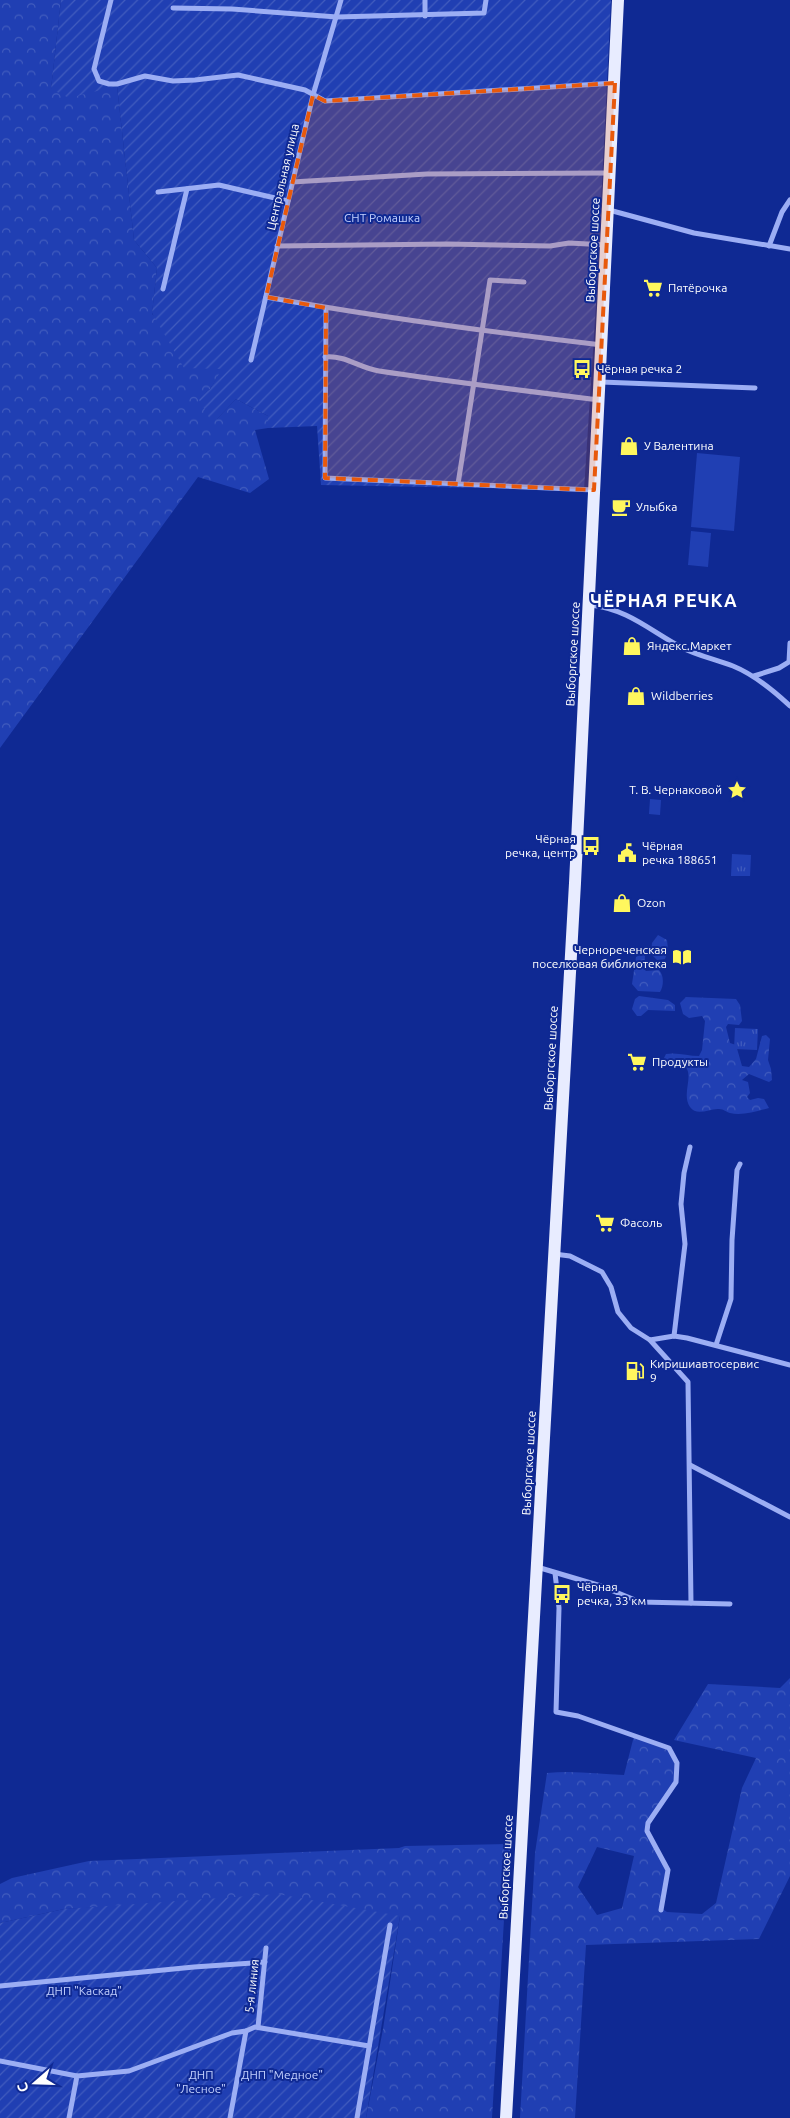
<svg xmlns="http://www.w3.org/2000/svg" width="790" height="2118" font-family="Ubuntu,sans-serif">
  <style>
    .grass { fill: url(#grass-tufts) }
    .forest { fill: url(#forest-crowns); fill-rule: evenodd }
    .garden { fill: url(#garden-furrows) }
    .pitch { fill: #203fb3 }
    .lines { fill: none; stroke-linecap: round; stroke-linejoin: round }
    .minor { stroke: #9caef4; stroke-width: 5 }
    .primary { stroke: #e8ecff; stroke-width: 12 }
    .marked { fill: #e8590c; fill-opacity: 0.2; stroke: #e8590c; stroke-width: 4; stroke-dasharray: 10 6; stroke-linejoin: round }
    .labels { text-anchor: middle; stroke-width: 4; stroke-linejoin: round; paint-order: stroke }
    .street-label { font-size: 12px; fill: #fff; stroke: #0f2993 }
    .park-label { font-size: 12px; fill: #c3d0fe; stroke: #0f2993 }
    .poi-label { font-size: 12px; fill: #fff; stroke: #0f2993; text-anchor: start }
    .district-label { font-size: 18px; font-weight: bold; letter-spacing: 1px; fill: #fff; stroke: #0f2993 }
  </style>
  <defs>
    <pattern id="grass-tufts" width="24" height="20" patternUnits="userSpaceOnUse" patternTransform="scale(1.25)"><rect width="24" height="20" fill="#203fb3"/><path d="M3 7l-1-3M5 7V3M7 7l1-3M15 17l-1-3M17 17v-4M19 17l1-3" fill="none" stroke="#415cbe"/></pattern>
    <pattern id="forest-crowns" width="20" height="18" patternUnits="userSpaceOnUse" patternTransform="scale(1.25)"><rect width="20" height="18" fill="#203fb3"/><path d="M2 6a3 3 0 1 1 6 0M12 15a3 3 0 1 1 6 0" fill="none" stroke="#415cbe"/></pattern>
    <pattern id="garden-furrows" width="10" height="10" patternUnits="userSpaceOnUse" patternTransform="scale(1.25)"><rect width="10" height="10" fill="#203fb3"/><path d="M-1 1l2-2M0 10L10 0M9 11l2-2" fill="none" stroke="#415cbe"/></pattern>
  </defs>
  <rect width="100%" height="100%" fill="#0f2993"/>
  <g class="grass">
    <polygon points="650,799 661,800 660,815 649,814"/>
    <polygon points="732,854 751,855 750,876 731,876"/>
    <polygon points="735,1028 758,1029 757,1050 734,1049"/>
  </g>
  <g class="forest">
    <polygon points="0,0 61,0 51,89 117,86 134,240 157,268 152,314 223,369 210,389 199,398 217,419 236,399 268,416 268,428 255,430 269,479 250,493 198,477 0,748"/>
    <polygon points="658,935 667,940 668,950 665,959 657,960 651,954 652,943"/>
    <path d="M 642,954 L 645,956 L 644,969 L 646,971 L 659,970 C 664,975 664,986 660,992 L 638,991 L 632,984 L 636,957 Z"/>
    <polygon points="639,996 668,1000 675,1005 675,1011 648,1010 641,1016 637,1016 632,1009 635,999"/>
    <path d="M 686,997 L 736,999 L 740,1005 L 742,1021 L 739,1025 L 728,1024 L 726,1027 L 730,1043 L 736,1045 L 742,1066 L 749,1067 L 756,1059 L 762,1036 L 766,1035 L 770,1039 L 768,1060 L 771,1069 L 772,1080 L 769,1082 L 749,1074 L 742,1080 L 748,1082 L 750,1093 L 747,1097 L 750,1100 L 758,1098 L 764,1099 L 769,1108 C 757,1111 742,1116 730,1113 C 726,1112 724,1109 719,1109 C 710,1108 697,1117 690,1107 C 678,1090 706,1062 666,1061 L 664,1058 L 666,1054 C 677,1052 688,1056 699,1056 L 702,1050 L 705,1021 L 702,1016 L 689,1018 L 683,1014 L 680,1003 Z"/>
    <path d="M 790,1678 L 790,1876 L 759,1939 L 586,1945 L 575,2118 L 520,2118 L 535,1853 L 547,1773 C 573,1770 598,1774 624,1775 L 634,1736 L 669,1748 L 677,1763 L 676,1782 L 648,1823 L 647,1831 L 668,1870 L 661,1908 L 667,1912 L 702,1914 L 716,1903 L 742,1788 L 756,1758 L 674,1740 L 708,1684 L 780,1688 ZM 597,1847 L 634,1856 L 622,1908 L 597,1915 L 578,1887 Z"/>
    <polygon points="511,1844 507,1870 492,2118 366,2118 383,2029 400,1916 146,1905 64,1909 0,1923 0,1884 12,1878 89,1861 399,1848 405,1846"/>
  </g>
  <g class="garden">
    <polygon points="61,0 611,0 596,304 584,490 321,485 317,426 268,428 268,416 236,399 217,419 211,421 198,398 210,389 222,369 184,368 152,313 157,268 134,240 117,86 69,98 51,89"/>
    <polygon points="278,1894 400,1916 366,2118 0,2118 0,1923 64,1909"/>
  </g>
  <g class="pitch">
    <polygon points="697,453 740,457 734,531 691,527"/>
    <polygon points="691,531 711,533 708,567 688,565"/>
  </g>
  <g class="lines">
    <g class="minor">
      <polyline points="111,0 94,69 99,81 109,84 117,84 145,76 173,81 195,80 238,75 305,90 325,101 615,83"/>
      <polyline points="173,8 232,9 337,17 484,13 486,0"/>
      <polyline points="425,16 425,0"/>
      <polyline points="292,182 427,174 609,173"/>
      <polyline points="158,192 219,185 288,201"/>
      <polyline points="609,210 694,233 790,249"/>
      <polyline points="277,246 448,244 550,246 569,243 607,245"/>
      <polyline points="769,246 782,212 790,200"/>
      <polyline points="163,289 187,189"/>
      <path d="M 266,297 C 378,317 489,332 602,345"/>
      <polyline points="326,308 325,478 594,490"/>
      <path d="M 325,357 C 346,355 359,368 379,371 C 452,382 526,391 599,400"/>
      <polyline points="251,360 313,95 341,0"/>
      <polyline points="601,382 755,388"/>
      <polyline points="458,484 490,280 524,282"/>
      <path d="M 590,605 C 627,609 648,629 679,646 C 697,656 715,659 733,666 C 755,675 773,690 790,706"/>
      <polyline points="754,676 779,668 789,662 790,643"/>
      <polyline points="554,1254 570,1256 602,1272 611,1287 618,1312 631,1328 650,1340 674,1336 687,1338 790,1365"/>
      <polyline points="674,1336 685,1244 681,1204 684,1173 690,1147"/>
      <polyline points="650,1340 688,1382 691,1603"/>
      <polyline points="716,1345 731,1299 732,1240 737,1170 740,1164"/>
      <polyline points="690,1465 790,1517"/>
      <polyline points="537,1567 601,1586 640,1602 730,1604"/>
      <polyline points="555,1573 559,1608 556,1712 578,1716 669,1748 677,1763 676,1782 648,1823 647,1831 668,1870 661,1910"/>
      <polyline points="0,1986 194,1967 265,1962"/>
      <polyline points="258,2027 266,1948"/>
      <polyline points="0,2061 77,2076"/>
      <polyline points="69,2118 77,2076 129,2071 232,2033 246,2031 255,2027 369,2046"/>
      <polyline points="230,2118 246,2031"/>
      <polyline points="357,2118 390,1925"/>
    </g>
    <polyline class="primary" points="506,2118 575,883 618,0"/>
  </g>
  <path class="marked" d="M 615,83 L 594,490 L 325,478 L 326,308 L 266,297 L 313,95 L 325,101 Z"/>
  <defs>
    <g id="supermarket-bare" transform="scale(1.5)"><path d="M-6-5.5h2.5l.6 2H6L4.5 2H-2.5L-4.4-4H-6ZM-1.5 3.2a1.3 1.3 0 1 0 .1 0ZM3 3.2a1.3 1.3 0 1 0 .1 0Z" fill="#fff75e" stroke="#0f2993" stroke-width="2.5" paint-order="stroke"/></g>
    <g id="bus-bare" transform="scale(1.5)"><path d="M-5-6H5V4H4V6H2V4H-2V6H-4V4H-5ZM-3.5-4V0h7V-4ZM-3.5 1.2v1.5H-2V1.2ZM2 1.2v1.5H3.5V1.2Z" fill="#fff75e" stroke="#0f2993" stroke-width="2.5" paint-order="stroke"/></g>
    <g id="shop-bare" transform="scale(1.5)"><path d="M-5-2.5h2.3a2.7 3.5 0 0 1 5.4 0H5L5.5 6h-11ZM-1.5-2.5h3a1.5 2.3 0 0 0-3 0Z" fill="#fff75e" stroke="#0f2993" stroke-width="2.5" paint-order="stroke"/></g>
    <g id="cafe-bare" transform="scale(1.5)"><path d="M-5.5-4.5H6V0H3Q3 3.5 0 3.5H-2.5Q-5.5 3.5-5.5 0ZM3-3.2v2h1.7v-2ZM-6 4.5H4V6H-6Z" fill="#fff75e" stroke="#0f2993" stroke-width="2.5" paint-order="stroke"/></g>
    <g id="sight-bare" transform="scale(1.5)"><path d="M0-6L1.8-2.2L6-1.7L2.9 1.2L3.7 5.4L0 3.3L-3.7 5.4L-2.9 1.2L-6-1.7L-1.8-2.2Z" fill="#fff75e" stroke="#0f2993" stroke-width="2.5" paint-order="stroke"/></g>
    <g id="civic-bare" transform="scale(1.5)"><path d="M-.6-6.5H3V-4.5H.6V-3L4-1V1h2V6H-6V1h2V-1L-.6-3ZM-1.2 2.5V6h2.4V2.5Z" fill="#fff75e" stroke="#0f2993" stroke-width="2.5" paint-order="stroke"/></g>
    <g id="library-bare" transform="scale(1.5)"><path d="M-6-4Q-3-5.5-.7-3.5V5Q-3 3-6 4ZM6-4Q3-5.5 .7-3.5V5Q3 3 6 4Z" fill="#fff75e" stroke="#0f2993" stroke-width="2.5" paint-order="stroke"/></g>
    <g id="fuel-bare" transform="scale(1.5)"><path d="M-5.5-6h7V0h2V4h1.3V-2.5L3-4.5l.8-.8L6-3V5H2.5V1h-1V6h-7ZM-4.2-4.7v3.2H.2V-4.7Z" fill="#fff75e" stroke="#0f2993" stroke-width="2.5" paint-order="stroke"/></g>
  </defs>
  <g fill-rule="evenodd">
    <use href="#supermarket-bare" x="653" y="288"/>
    <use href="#bus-bare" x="582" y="369"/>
    <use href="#shop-bare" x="629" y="446"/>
    <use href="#cafe-bare" x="621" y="507"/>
    <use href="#shop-bare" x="632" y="646"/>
    <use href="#shop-bare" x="636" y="696"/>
    <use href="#sight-bare" x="737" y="790"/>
    <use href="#bus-bare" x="591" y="846"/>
    <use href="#civic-bare" x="627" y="853"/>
    <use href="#shop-bare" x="622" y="903"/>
    <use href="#library-bare" x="682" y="957"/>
    <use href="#supermarket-bare" x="637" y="1062"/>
    <use href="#supermarket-bare" x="605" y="1223"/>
    <use href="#fuel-bare" x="635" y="1371"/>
    <use href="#bus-bare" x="562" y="1594"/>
  </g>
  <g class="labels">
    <g class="street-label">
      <text transform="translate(283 177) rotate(-77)" y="4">Центральная улица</text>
      <text transform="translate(593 250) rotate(-87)" y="4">Выборгское шоссе</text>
      <text transform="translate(573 654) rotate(-87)" y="4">Выборгское шоссе</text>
      <text transform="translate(551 1058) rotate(-87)" y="4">Выборгское шоссе</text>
      <text transform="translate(529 1463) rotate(-87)" y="4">Выборгское шоссе</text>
      <text transform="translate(506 1867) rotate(-87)" y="4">Выборгское шоссе</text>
      <text transform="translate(252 1986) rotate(-84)" y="4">5-я линия</text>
    </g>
    <g class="park-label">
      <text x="382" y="222">СНТ Ромашка</text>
      <text x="84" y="1995">ДНП "Каскад"</text>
      <text x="201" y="2079">ДНП<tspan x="201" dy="14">"Лесное"</tspan></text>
      <text x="282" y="2079">ДНП "Медное"</text>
    </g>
    <g class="poi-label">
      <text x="668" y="292">Пятёрочка</text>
      <text x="597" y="373">Чёрная речка 2</text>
      <text x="644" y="450">У Валентина</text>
      <text x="636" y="511">Улыбка</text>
      <text x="647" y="650">Яндекс.Маркет</text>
      <text x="651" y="700">Wildberries</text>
      <text x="722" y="794" text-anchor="end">Т. В. Чернаковой</text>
      <text x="576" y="843" text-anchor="end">Чёрная<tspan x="576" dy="14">речка, центр</tspan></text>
      <text x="642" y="850">Чёрная<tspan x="642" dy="14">речка 188651</tspan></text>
      <text x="637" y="907">Ozon</text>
      <text x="667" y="954" text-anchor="end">Чернореченская<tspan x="667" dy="14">поселковая библиотека</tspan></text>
      <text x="652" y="1066">Продукты</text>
      <text x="620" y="1227">Фасоль</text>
      <text x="650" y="1368">Киришиавтосервис<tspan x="650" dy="14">9</tspan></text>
      <text x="577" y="1591">Чёрная<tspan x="577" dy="14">речка, 33 км</tspan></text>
    </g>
    <g class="district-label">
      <text x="664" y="607">ЧЁРНАЯ РЕЧКА</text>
    </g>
  </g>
  <g transform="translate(35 2083) rotate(250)" stroke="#0f2993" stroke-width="4" paint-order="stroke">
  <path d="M0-4L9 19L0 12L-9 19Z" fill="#ffffff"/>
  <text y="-8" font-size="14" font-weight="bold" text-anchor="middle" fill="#ffffff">С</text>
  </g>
</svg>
